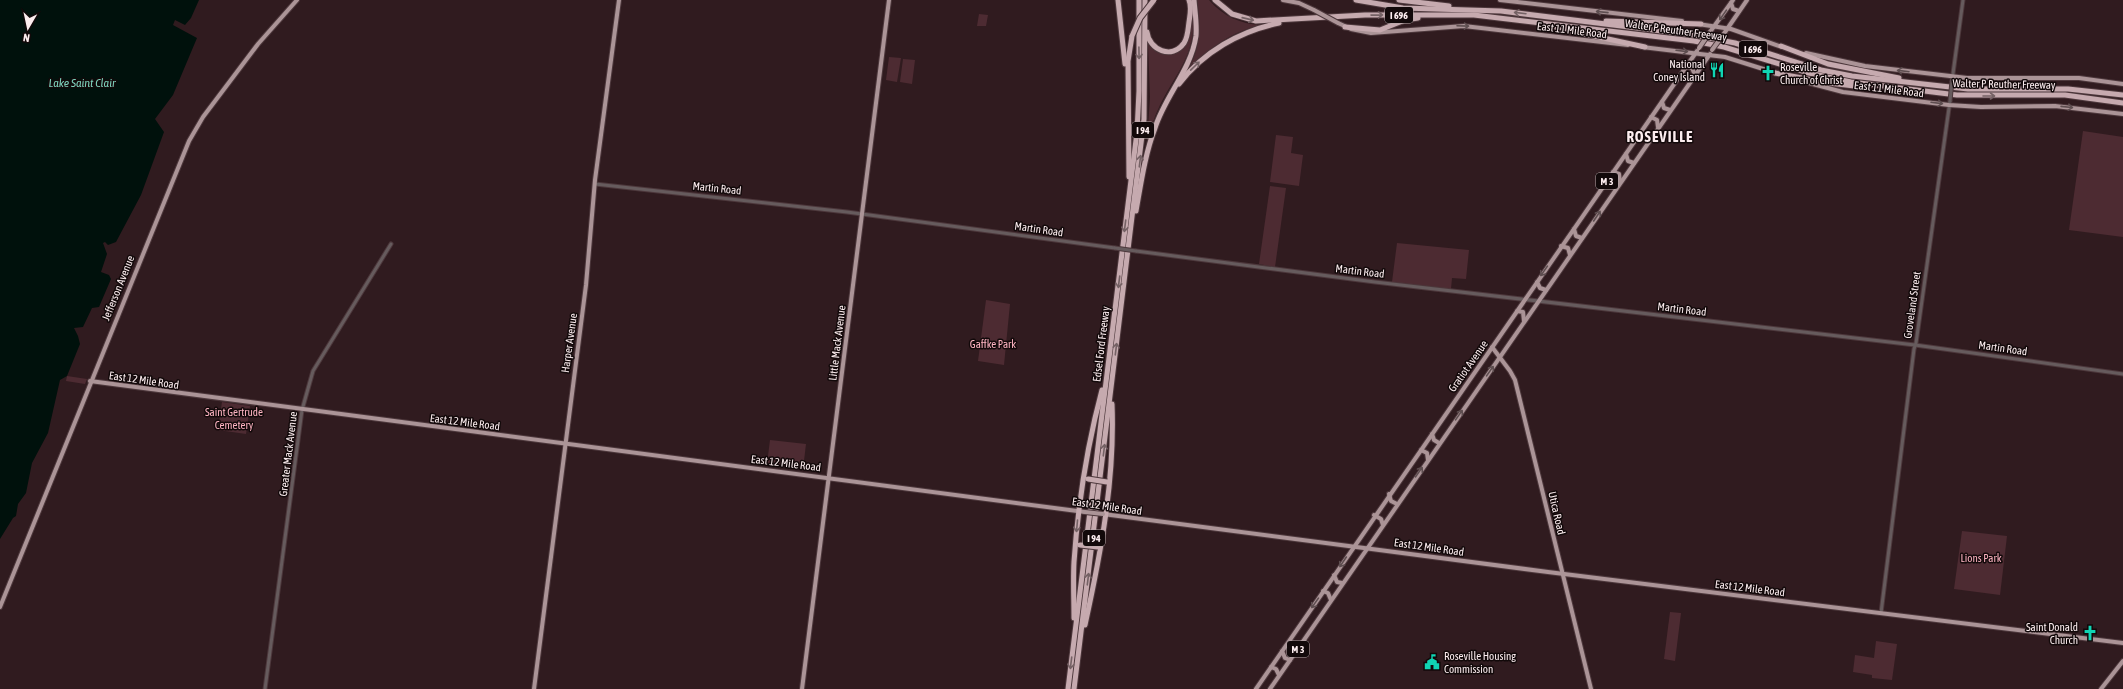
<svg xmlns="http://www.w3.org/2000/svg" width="2123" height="689" font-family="'Asap Condensed',sans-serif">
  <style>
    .green { fill: #4d2b32 }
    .water { fill: #00110c }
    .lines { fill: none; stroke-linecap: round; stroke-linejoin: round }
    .minor-casing { stroke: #4d383c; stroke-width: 5 }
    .major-casing { stroke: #4d383c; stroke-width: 6 }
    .highway-casing { stroke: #4d383c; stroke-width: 7 }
    .minor { stroke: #665b5d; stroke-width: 3 }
    .major { stroke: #ab9497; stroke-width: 4 }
    .highway { stroke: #c6aaaf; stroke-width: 5 }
    .minor-bridge-casing { stroke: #4d383c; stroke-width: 5; stroke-linecap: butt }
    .major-bridge-casing { stroke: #4d383c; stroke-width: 6; stroke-linecap: butt }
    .highway-bridge-casing { stroke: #4d383c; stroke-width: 7; stroke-linecap: butt }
    .minor-bridge { stroke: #665b5d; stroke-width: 3 }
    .major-bridge { stroke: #ab9497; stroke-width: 4 }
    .highway-bridge { stroke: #c6aaaf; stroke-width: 5 }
    .oneway { stroke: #5e4e50 }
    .oneway2 { stroke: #756265 }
    .labels { text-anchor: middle; stroke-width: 3; stroke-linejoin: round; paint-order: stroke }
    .shield { fill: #12090a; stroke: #b6a9aa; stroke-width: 1 }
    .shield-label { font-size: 10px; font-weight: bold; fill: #fcedef }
    .street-label { font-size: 11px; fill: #fcedef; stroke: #12090a }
    .poi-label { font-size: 11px; fill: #fcedef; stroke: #12090a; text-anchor: end }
    .park-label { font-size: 11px; fill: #feb4c2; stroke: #12090a }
    .water-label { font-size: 12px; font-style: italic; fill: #7ed3bd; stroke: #12090a }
    .district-label { font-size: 15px; font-weight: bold; letter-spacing: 1px; fill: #fcedef; stroke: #12090a }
  </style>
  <rect width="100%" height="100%" fill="#301b1f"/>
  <g class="green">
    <path d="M 1197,0 L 1209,0 C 1223,16 1240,24 1261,25 C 1233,31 1209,48 1189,68 C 1201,46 1201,24 1197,0 Z"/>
    <path d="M 1193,13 C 1197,53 1176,73 1160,105 C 1154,117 1150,130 1147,143 L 1150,97 L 1148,44 C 1156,55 1168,57 1180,51 L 1189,39 Z"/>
    <polygon points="979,14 988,15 986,26 977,26"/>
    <polygon points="889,57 901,58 897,82 886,80"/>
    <polygon points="903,59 915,60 912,84 900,82"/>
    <polygon points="2083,131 2123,137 2123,237 2069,230"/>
    <polygon points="1276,135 1293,137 1291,153 1303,155 1299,186 1270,182"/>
    <polygon points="1270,186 1286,188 1275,267 1259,264"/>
    <polygon points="1397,243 1469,250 1466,279 1452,278 1451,289 1392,282"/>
    <polygon points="986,300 1010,304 1004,365 978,361"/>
    <polygon points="67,376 87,379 85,384 66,381"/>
    <polygon points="222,402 250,406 246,434 218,430"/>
    <polygon points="770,440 806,444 803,469 767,464"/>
    <polygon points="1962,531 2007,536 2000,595 1954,589"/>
    <polygon points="1670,612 1681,613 1675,661 1664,659"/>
    <polygon points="1876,641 1897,644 1892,680 1872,678 1872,675 1853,672 1855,655 1874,658"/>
  </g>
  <polygon class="water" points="0,0 199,0 191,18 185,25 175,20 173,25 197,38 173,95 155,119 164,132 141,195 116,242 108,245 105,242 103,243 107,254 101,272 109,275 111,279 99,307 92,308 83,327 74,328 78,336 80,344 67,376 60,380 48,433 32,463 26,493 18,504 16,516 13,518 0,539"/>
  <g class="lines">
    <g class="minor-casing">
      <g id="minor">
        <polyline points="1952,81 1963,0"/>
        <polyline points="595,184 847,212 1115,248"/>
        <polyline points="1136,251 1375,282 1915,345 2123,374"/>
        <polyline points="1881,613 1914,349 1916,343 1950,101"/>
        <polyline points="265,689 302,410 313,371 391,244"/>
      </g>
    </g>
    <g class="major-casing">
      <g id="major">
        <polyline points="1283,0 1299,3 1314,10"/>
        <polyline points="1500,0 1682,21"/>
        <polyline points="1731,3 1733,9 1739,11"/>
        <polyline points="1338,23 1351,29 1371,33 1464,26 1628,45"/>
        <polyline points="1698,24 1731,29 1782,47"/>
        <polyline points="1710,32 1733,0"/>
        <polyline points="1723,35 1747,0"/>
        <polyline points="1642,47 1725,57 1776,73"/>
        <polyline points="1806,53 1865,66 1967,78 2079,78 2123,84"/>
        <polyline points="1686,67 1692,68 1695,75"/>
        <polyline points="1790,78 1843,92 1949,105 1981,107 2055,106 2123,114"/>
        <polyline points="1662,102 1664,108 1670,110"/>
        <polyline points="1651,117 1657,120 1658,127"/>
        <polyline points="1626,154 1628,161 1634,163"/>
        <polyline points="1613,172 1619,174 1620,182"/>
        <polyline points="1574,229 1576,236 1582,238"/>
        <polyline points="1561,246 1568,248 1570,255"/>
        <polyline points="1537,282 1540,288 1546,290"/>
        <polyline points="1517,311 1523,312 1524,321"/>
        <polyline points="1492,347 1510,371 1515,380 1591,689"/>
        <polyline points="90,381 1085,512"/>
        <polyline points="1432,434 1434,440 1439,443"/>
        <polyline points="1421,450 1427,453 1428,460"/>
        <polyline points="1389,494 1391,501 1397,504"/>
        <polyline points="1103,514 1548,572 2123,643"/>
        <polyline points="1374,515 1381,519 1383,525"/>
        <polyline points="1334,575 1337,582 1342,583"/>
        <polyline points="1323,591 1328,593 1331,600"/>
        <polyline points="0,607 189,141 203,117 258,44 297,0"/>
        <polyline points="1282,651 1285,658 1290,660"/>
        <polyline points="1271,667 1276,669 1279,675"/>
        <polyline points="534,689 586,285 595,180 619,0"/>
        <polyline points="802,689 889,0"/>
        <polyline points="1256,689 1697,51"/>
        <polyline points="1270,689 1710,54"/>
        <polyline points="2101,689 2123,661"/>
      </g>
    </g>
    <g class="highway-casing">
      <g id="highway">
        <polyline points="1118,0 1125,64"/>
        <polyline points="1215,0 1232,14 1256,21 1365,15 1474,15 1694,41 1724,47 1809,73 1851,82 1957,95 2065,95 2123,103"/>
        <polyline points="1356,0 1403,8 1501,11 1694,35 1735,43 1821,70 1852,76 1968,89 2068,89 2123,95"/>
        <polyline points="1399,0 1449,6"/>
        <polyline points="1606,21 1701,24"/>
        <polyline points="1345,27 1380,30 1405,20 1418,18"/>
        <polyline points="1557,28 1645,47"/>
        <path d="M 1147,32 C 1149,50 1172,60 1184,43 C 1188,37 1188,29 1189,22 C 1190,15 1192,7 1189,0"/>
        <polyline points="1781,46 1828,64 1899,78"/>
        <polyline points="1775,73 1829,83 1863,87"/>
        <path d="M 1179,84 C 1203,52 1240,31 1279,23"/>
        <polyline points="1129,177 1128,61 1132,36"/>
        <path d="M 1136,211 C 1141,183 1145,154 1155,128 C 1165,96 1191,70 1196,36 C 1197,24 1195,12 1194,0"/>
        <path d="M 1074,618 C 1074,599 1073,581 1074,562 C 1078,504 1087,446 1102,390"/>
        <path d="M 1085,625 C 1101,552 1115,479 1112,404"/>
        <polyline points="1068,689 1137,132 1139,91 1139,0"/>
        <polyline points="1074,689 1144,119 1145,0"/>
      </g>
    </g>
    <use href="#minor" class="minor"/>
    <use href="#major" class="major"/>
    <use href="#highway" class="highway"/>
    <g class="minor-bridge-casing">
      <g id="minor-bridge">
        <polyline points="1950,101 1952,81"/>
        <polyline points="1115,248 1136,251"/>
      </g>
    </g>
    <g class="major-bridge-casing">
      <g id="major-bridge">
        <polyline points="1314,10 1338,23"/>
        <polyline points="1699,48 1710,32"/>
        <polyline points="1712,50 1723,35"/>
        <polyline points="1085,512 1103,514"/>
      </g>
    </g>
    <g class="highway-bridge-casing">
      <g id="highway-bridge">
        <polyline points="1132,36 1140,18 1154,0"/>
        <polyline points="1088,479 1107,482"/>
        <polyline points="1080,545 1098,547"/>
      </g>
    </g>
    <use href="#minor-bridge" class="minor-bridge"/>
    <use href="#major-bridge" class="major-bridge"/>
    <use href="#highway-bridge" class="highway-bridge"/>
  </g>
  <defs><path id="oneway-shaft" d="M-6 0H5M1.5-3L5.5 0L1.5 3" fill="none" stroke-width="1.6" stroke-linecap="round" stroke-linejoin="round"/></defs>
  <g class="oneway">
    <use href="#oneway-shaft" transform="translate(1602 12) rotate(-174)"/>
    <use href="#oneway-shaft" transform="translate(1723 15) rotate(125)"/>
    <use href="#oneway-shaft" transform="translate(1463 26) rotate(2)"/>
    <use href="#oneway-shaft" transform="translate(1682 51) rotate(7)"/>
    <use href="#oneway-shaft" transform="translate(1903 71) rotate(-173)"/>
    <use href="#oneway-shaft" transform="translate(1937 103) rotate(7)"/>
    <use href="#oneway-shaft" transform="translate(2067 107) rotate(6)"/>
    <use href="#oneway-shaft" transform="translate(1597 216) rotate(-56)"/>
    <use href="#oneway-shaft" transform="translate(1544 271) rotate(125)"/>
    <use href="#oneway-shaft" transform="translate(1490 371) rotate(-55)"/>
    <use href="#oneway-shaft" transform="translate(1459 415) rotate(-55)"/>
    <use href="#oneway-shaft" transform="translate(1419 472) rotate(-55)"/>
    <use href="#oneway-shaft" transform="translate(1343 562) rotate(124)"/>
    <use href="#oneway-shaft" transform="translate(1315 603) rotate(125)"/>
  </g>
  <g class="oneway2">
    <use href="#oneway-shaft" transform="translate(1520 13) rotate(-173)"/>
    <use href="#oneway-shaft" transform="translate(1377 15) rotate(-1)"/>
    <use href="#oneway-shaft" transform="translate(1248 19) rotate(13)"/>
    <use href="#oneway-shaft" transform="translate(1139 53) rotate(89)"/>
    <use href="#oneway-shaft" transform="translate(1195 66) rotate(-44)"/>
    <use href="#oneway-shaft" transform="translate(1989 96)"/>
    <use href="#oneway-shaft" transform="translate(1140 161) rotate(-83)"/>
    <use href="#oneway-shaft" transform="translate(1125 226) rotate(97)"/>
    <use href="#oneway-shaft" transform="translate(1119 282) rotate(97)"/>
    <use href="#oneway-shaft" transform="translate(1116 349) rotate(-83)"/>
    <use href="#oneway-shaft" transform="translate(1104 450) rotate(-83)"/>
    <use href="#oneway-shaft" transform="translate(1077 526) rotate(95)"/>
    <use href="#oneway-shaft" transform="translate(1088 579) rotate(-83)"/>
    <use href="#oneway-shaft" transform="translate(1071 663) rotate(97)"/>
  </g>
  <defs>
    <g id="restaurant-bare" transform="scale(1.2)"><path d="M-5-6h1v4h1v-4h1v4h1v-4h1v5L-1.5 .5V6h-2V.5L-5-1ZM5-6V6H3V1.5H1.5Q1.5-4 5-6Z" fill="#10d5b4" stroke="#12090a" stroke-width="2.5" paint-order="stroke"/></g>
    <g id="church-bare" transform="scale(1.2)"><path d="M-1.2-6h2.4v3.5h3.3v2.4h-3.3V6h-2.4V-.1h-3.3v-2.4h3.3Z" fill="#10d5b4" stroke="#12090a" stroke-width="2.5" paint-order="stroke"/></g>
    <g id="civic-bare" transform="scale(1.2)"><path d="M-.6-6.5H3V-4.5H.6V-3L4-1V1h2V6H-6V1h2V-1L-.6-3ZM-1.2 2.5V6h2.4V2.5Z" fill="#10d5b4" stroke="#12090a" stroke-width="2.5" paint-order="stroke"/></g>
  </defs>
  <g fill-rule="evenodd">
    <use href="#restaurant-bare" x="1717" y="70"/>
    <use href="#church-bare" x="1768" y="73"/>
    <use href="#church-bare" x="2090" y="633"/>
    <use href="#civic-bare" x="1432" y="662"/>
  </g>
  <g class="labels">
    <g class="shield">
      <rect x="1385" y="7" width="28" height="16" rx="3"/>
      <rect x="1739" y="41" width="28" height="16" rx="3"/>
      <rect x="1132" y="122" width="22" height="16" rx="3"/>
      <rect x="1596" y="173" width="22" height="16" rx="3"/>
      <rect x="1083" y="530" width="22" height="16" rx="3"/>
      <rect x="1287" y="641" width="22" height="16" rx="3"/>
    </g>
    <g class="shield-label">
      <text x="1399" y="19">I 696</text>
      <text x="1753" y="53">I 696</text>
      <text x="1143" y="134">I 94</text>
      <text x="1607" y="185">M 3</text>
      <text x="1094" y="542">I 94</text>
      <text x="1298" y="653">M 3</text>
    </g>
    <g class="street-label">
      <text transform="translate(1572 30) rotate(7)" y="4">East 11 Mile Road</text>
      <text transform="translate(1676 30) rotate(8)" y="4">Walter P Reuther Freeway</text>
      <text transform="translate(2004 84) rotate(1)" y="4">Walter P Reuther Freeway</text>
      <text transform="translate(1889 89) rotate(7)" y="4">East 11 Mile Road</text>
      <text transform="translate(717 188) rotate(6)" y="4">Martin Road</text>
      <text transform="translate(1039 229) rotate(8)" y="4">Martin Road</text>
      <text transform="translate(1360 271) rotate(7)" y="4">Martin Road</text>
      <text transform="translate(118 288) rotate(-68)" y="4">Jefferson Avenue</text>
      <text transform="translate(1912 305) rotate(-82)" y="4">Groveland Street</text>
      <text transform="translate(1682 309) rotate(7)" y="4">Martin Road</text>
      <text transform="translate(569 343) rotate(-82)" y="4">Harper Avenue</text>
      <text transform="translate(837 343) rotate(-83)" y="4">Little Mack Avenue</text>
      <text transform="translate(1101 344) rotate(-83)" y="4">Edsel Ford Freeway</text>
      <text transform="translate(2003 348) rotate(8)" y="4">Martin Road</text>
      <text transform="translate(1468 366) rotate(-55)" y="4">Gratiot Avenue</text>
      <text transform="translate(144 380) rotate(8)" y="4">East 12 Mile Road</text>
      <text transform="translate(465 422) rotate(7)" y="4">East 12 Mile Road</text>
      <text transform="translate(288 454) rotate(-83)" y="4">Greater Mack Avenue</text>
      <text transform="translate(786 463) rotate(7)" y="4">East 12 Mile Road</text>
      <text transform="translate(1107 506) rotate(8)" y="4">East 12 Mile Road</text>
      <text transform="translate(1557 513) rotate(77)" y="4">Utica Road</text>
      <text transform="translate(1429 547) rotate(8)" y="4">East 12 Mile Road</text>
      <text transform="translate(1750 588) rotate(7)" y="4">East 12 Mile Road</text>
    </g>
    <g class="poi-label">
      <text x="1705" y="68">National<tspan x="1705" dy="13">Coney Island</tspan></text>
      <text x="1780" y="71" text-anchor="start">Roseville<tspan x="1780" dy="13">Church of Christ</tspan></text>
      <text x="2078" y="631">Saint Donald<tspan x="2078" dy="13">Church</tspan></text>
      <text x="1444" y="660" text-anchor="start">Roseville Housing<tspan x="1444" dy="13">Commission</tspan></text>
    </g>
    <g class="park-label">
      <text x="993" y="348">Gaffke Park</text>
      <text x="234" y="416">Saint Gertrude<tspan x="234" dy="13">Cemetery</tspan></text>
      <text x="1981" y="562">Lions Park</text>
    </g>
    <g class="water-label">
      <text x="82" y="87">Lake Saint Clair</text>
    </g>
    <g class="district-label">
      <text x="1660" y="142">ROSEVILLE</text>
    </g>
  </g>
  <g transform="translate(28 28) rotate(189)" stroke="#12090a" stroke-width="3" paint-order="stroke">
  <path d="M0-3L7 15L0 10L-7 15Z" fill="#fcedef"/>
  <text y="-6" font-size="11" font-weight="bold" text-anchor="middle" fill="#fcedef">N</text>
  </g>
</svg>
